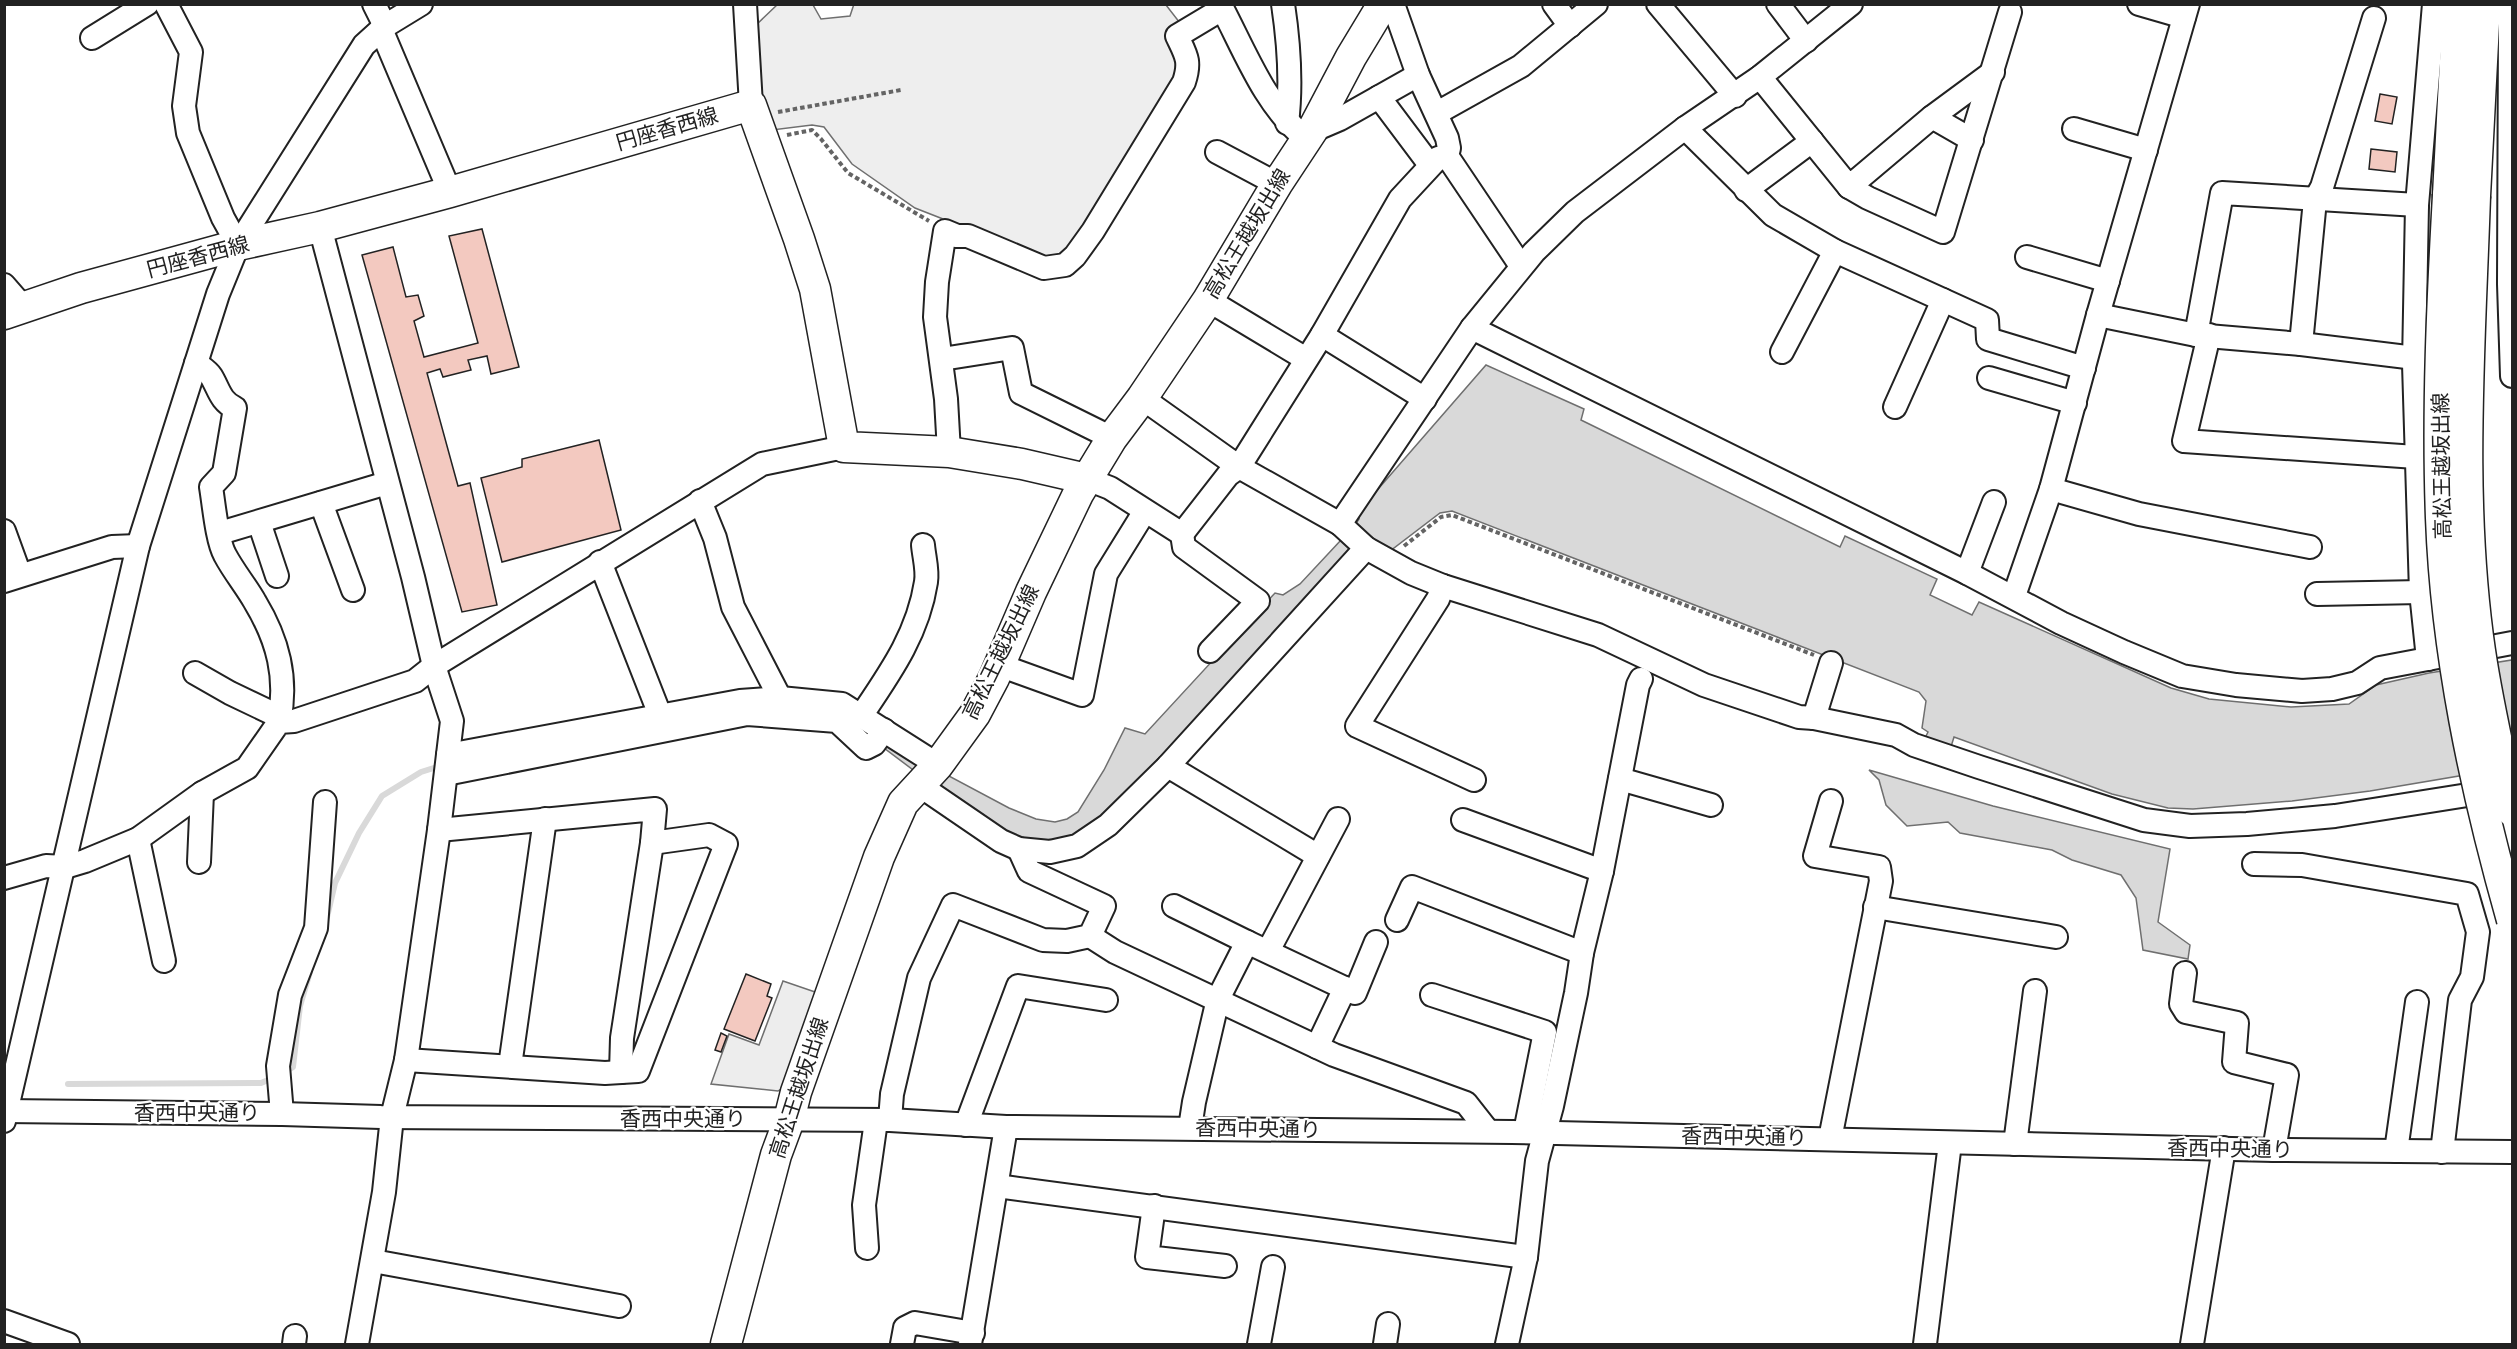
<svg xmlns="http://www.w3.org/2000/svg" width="2517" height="1349" font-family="'Nunito Sans','Noto Sans JP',sans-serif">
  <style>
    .green { fill: #eee; stroke: #6f6f6f; stroke-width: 1.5 }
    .parking { fill: #ededed; stroke: #6f6f6f; stroke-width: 1.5 }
    .water { fill: #d9d9d9; stroke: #6f6f6f; stroke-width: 1.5 }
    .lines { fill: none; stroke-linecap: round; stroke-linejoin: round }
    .stream { stroke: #d9d9d9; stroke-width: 6 }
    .building { fill: #f3c9c0; stroke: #222; stroke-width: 1.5 }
    .minor-casing { stroke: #222; stroke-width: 26 }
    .major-casing { stroke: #222; stroke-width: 33 }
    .path { stroke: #646464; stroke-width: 4; stroke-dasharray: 4.5 3; stroke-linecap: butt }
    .minor { stroke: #fff; stroke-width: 22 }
    .major { stroke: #fff; stroke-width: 30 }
    .major-bridge-casing { stroke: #222; stroke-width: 33; stroke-linecap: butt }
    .major-bridge { stroke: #fff; stroke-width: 30 }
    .labels { text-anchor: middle; stroke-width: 4.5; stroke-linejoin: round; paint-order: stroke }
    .street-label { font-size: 21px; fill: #222; stroke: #fff }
  </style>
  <rect width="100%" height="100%" fill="#fff"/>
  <polygon class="green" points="778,4 813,5 821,19 850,16 854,4 1166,5 1180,23 1181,65 1174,88 1065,258 1040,257 915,208 852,164 824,127 812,125 772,130 760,90 756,25"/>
  <polygon class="parking" points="783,981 818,993 787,1085 778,1091 711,1084 729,1034 759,1045"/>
  <g class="water">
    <polygon points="1486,365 1584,409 1581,420 1840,547 1845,536 1937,579 1930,595 1972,615 1979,602 2171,688 2209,699 2291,707 2349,704 2376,685 2429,673 2512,660 2512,767 2370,791 2292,801 2193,809 2168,808 2112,794 1954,737 1950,750 1924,740 1928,732 1922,728 1926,701 1919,692 1452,511 1440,513 1390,551 1350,555 1109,812 1094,826 1061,842 1023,843 941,791 884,748 887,743 1009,808 1036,819 1055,822 1067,819 1078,812 1104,770 1125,728 1145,734 1275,593 1283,595 1300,584 1355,525 1359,519 1359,511"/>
    <polygon points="1869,770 1993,806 2170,849 2158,922 2190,945 2188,959 2143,950 2136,898 2121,875 2072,860 2052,850 1960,833 1948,822 1907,826 1886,805 1879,780"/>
  </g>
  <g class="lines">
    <g class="stream">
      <polyline points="327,917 335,883 359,833 382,796 421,772 440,766"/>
      <polyline points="285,1072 293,1067 300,1006 310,972"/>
      <polyline points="68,1084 261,1083 273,1078"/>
    </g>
  </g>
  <g class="building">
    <polygon points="2380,94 2397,97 2392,124 2375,121"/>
    <polygon points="2371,149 2397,152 2395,172 2369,169"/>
    <polygon points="482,229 519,367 491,374 487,356 468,360 471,370 443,377 440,369 427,373 458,486 470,483 497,605 462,612 362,255 393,247 406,297 418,295 424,316 414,321 424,357 478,343 449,236"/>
    <polygon points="599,440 621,530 502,562 481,478 522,467 522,459"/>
    <polygon points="746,974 771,984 767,996 772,998 755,1041 724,1029"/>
    <polygon points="721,1033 727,1036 721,1052 715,1050"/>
  </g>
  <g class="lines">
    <g class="minor-casing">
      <g id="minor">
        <polyline points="166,4 191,52 184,106 188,133 223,218 238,245"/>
        <polyline points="374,4 385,26"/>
        <polyline points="745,4 751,105"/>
        <path d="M 1220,4 C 1245,51 1264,104 1305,138"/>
        <path d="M 1283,4 C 1289,44 1292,83 1287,123"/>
        <polyline points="1393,4 1418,75 1447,138 1449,148 1447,156"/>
        <polyline points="1554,4 1570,26"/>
        <polyline points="1658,4 1735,96"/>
        <polyline points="1778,4 1806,41"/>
        <polyline points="2139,4 2184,17"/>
        <polyline points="2505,4 2510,24 2509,284 2512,376"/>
        <polyline points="381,29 450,192"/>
        <polyline points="92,38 147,4"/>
        <polyline points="1760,77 1849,187 1932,117 1993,72"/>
        <polyline points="1379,97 1430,165"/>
        <polyline points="1437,113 1521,66 1596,4"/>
        <polyline points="1932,117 1972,140"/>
        <polyline points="1685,128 1773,215 1835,251 1987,320 1988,339 2084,368"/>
        <polyline points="2074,129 2146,150"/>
        <polyline points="1312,131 1340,119 1418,75"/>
        <polyline points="1217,152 1277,184"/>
        <polyline points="1849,187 1868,198 1943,232 2010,12"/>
        <polyline points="1746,190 1812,141"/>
        <polyline points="320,227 413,577 434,666 452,721 439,830 406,1060 392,1117 384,1192 357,1344"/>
        <polyline points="2027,257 2108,281"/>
        <polyline points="4,285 24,308"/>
        <polyline points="1208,300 1306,359"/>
        <polyline points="2098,315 2196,335 2301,344 2415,358"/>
        <polyline points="1472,328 1967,573 2061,623 2124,652 2182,676 2236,685 2302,691 2332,689 2357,683 2380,668 2512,643"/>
        <polyline points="1322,335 1425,399"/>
        <polyline points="2196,335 2222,193 2417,205"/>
        <polyline points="2209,335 2184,441 2416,457"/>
        <polyline points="2301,344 2315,200 2322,187 2374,18"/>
        <polyline points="1782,352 1835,251"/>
        <polyline points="942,359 1012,348 1021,393 1112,438"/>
        <path d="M 196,363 C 201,367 208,371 211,376 C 219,389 220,401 235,408 L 224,473 L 211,487 C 214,505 217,541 225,555 C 234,572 246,586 255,602 C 278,640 288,678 279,722"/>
        <polyline points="1989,378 2075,403"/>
        <polyline points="1142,398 1239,467 1322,335 1400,199 1438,158 1447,156 1521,266"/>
        <polyline points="1895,407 1943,300"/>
        <path d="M 949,452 L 946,399 L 935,317 L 937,282 L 945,231 L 957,236 L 968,236 L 1044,268 L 1065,265 L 1075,256 L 1093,231 L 1184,82 C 1191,61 1186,55 1177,36 L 1222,9"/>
        <polyline points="1087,479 1110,488 1182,534 1228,475 1239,467 1340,524 1472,328 1534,252 1575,212 1685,128 1760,77 1851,4"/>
        <polyline points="2051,489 2139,514 2310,547"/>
        <polyline points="700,501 715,538 733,607 780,698"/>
        <polyline points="321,503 353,590"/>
        <polyline points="259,522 277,576"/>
        <polyline points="1340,524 1366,548 1411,573 1443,586 1598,635 1704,685 1799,717 1814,718"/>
        <polyline points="4,531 20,575"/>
        <polyline points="220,533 387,483"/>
        <polyline points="1182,534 1184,547 1258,601 1210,651"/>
        <polyline points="600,562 660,715 662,729"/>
        <polyline points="1967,573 1994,502"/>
        <polyline points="4,581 112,547 138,546"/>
        <polyline points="1443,586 1438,599 1357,726 1474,780"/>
        <polyline points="2317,594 2421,592"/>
        <polyline points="2014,596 2051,489 2098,315 2188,4"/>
        <polyline points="2428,659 2421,592 2414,364 2417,205 2434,4"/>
        <polyline points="1831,663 1814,718 1896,735 1914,745 1979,767 2144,820 2190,826 2247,824 2335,816 2493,791"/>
        <polyline points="999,665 1082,695 1106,574 1145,511"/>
        <polyline points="195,673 230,693 276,715 279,722"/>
        <path d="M 861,716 C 890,673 918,634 926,582 C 928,570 924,557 923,545"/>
        <polyline points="448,755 740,701 780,698 842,704 938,765"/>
        <polyline points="1168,766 1318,856"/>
        <polyline points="446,774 747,714 837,721 866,748 874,744 884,730"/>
        <polyline points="1620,779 1711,805"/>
        <polyline points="919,785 1001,841 1019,849 1050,852 1077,846 1108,825 1168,766 1366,548"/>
        <polyline points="1463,820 1602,871"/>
        <polyline points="138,839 164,961"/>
        <polyline points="199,862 202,793"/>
        <polyline points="2254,864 2302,865 2467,894 2478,932 2472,977 2460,1000 2442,1152"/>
        <polyline points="4,878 46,866 65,867 85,861 138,839 202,793 247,768 279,722 294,721 415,681 434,666 762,464 844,447"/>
        <polyline points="1174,906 1247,942 1218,999 1194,1102 1190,1128"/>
        <polyline points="1875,907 2056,937"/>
        <polyline points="1397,920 1412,887 1582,953"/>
        <polyline points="1090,936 1115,952 1334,1055 1466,1103 1488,1131"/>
        <polyline points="1247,942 1355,993 1376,942"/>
        <polyline points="1268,951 1338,819"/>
        <polyline points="2185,973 2181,1004 2186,1012 2237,1023 2234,1062 2287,1075 2274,1150"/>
        <polyline points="1432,995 1545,1032 1525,1132"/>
        <polyline points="1317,1047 1345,988"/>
        <polyline points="406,1060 605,1073 638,1071 726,844 709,835 652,843 655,809 439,830"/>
        <polyline points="510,1066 545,819"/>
        <polyline points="621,1072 622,1038 652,843"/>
        <polyline points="4,1111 282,1114 381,1117 890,1120 1006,1127 1512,1132 2274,1150 2512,1152"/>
        <polyline points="282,1114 278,1066 290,995 316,928 325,802"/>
        <polyline points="890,1120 892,1094 919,978 953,905 1043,940 1067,941 1090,936 1104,906 1029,871 1019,849"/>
        <polyline points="4,1121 138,546 218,294 238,245 364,45 385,26 421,4"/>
        <polyline points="966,1125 1018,986 1106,1000"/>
        <polyline points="1830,1139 1881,881 1879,867 1815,856 1831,801"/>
        <polyline points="2015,1144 2035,991"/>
        <polyline points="2396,1151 2417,1002"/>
        <polyline points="997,1186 1526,1257"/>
        <polyline points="1154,1206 1147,1257 1225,1266"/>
        <polyline points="867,1248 864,1205 876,1121"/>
        <polyline points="373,1261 619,1306"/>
        <polyline points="4,1321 68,1344"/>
        <polyline points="294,1344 295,1336"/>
        <polyline points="902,1344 905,1328 915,1323 973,1333"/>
        <polyline points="970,1344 1006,1127"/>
        <polyline points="1259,1344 1273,1267"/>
        <polyline points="1385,1344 1388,1324"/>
        <polyline points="1507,1344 1526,1257 1537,1161 1552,1106 1576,993 1582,953 1602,871 1638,685 1641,679"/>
        <polyline points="1925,1344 1950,1143"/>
        <polyline points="2192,1344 2224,1148"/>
      </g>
    </g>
    <g class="major-casing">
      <g id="major">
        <polyline points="2448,195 2458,4"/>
        <polyline points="2475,196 2485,4"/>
        <polyline points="4,314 81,288 238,245 320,227 450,192 751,105 799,239 815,289 844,447 949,452 1022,464 1087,479"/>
        <polyline points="726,1344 776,1155 789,1120 796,1092 879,857 903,803 938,765 975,714 994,678 1031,592 1078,494 1112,438 1142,398 1208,300 1277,184 1312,131 1351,57 1383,4"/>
      </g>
    </g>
    <g class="path">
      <polyline points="778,112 901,90"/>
      <polyline points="787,135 812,130 821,139 848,173 929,221"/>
      <polyline points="1404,546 1441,517 1452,515 1814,655"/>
    </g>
    <use href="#minor" class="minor"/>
    <use href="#major" class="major"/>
    <g class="major-bridge-casing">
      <g id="major-bridge">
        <path d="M 2448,195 C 2442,302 2437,410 2441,518 C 2446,654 2475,789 2512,920"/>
        <path d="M 2475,196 C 2470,347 2458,501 2480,651 C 2488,705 2500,758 2512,811"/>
      </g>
    </g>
    <use href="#major-bridge" class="major-bridge"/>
  </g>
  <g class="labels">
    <g class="street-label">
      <text transform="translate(667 129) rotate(-16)" y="7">円座香西線</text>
      <text transform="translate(1247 234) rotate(-59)" y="7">高松王越坂出線</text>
      <text transform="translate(198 257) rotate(-15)" y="7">円座香西線</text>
      <text transform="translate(2442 466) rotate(-91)" y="7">高松王越坂出線</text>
      <text transform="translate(1001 652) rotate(-64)" y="7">高松王越坂出線</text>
      <text transform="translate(799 1088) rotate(-72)" y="7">高松王越坂出線</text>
      <text x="197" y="1120">香西中央通り</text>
      <text x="683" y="1126">香西中央通り</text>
      <text transform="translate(1258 1129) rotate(1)" y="7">香西中央通り</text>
      <text transform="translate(1744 1137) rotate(1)" y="7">香西中央通り</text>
      <text transform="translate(2230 1149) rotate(1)" y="7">香西中央通り</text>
    </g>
  </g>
  <rect width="2517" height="1349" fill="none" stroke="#222222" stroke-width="12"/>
</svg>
